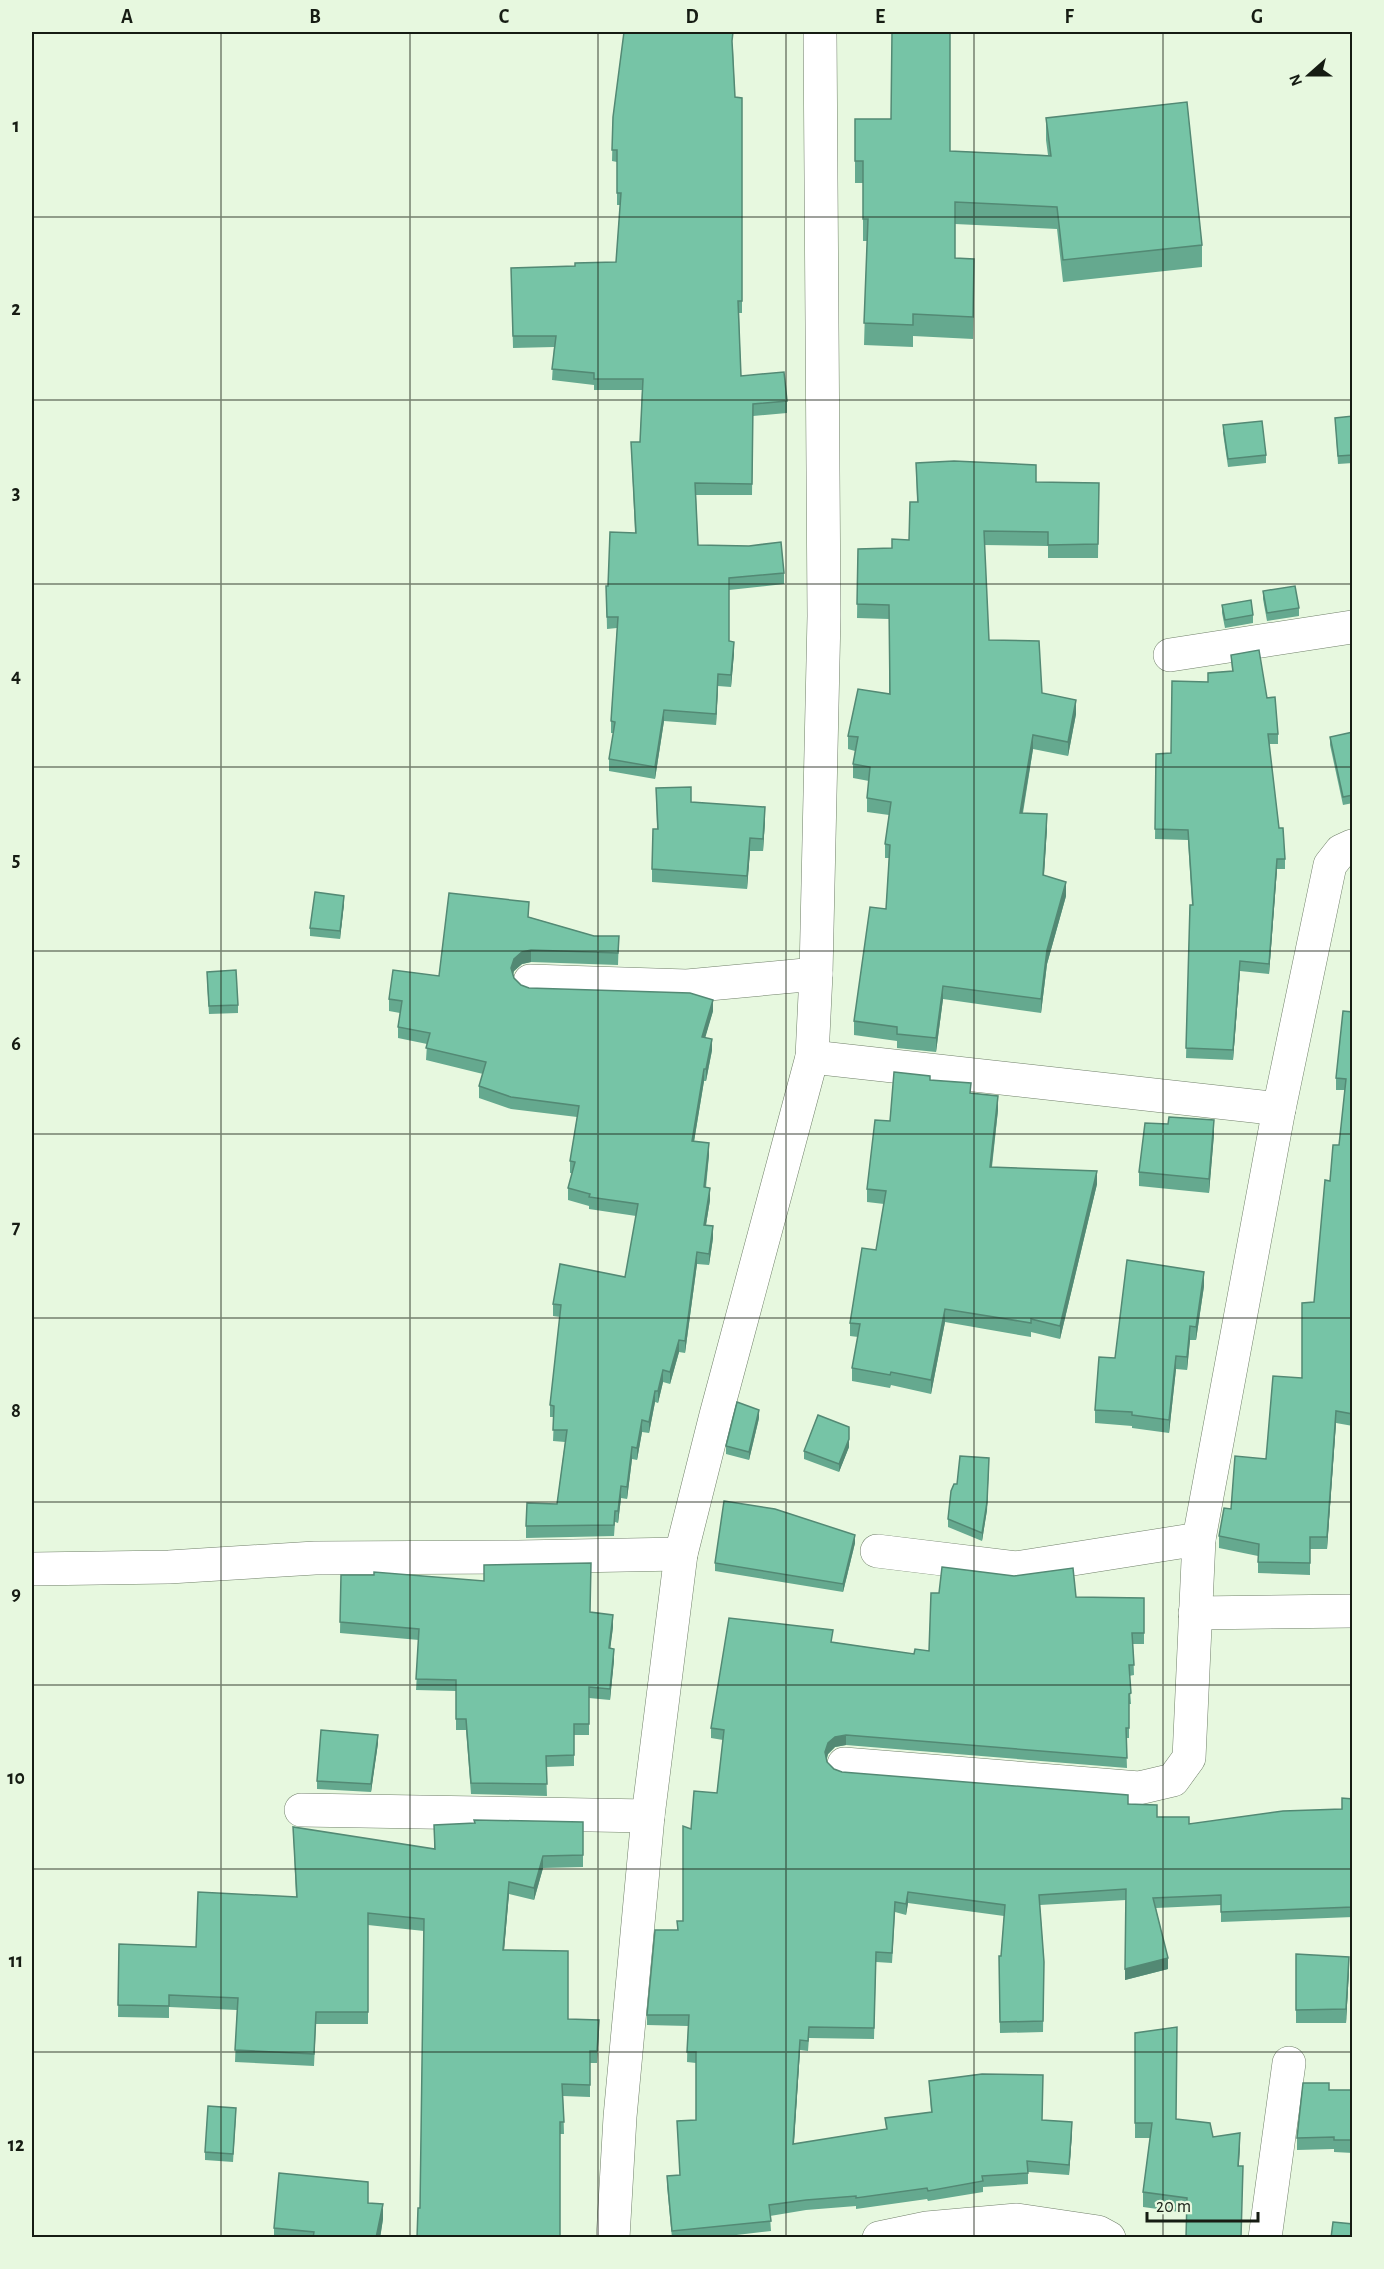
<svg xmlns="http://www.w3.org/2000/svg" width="1384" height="2269" font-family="'Alegreya Sans',sans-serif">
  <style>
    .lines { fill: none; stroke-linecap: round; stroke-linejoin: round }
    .minor-casing { stroke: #71806a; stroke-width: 34 }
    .minor { stroke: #fff; stroke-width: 33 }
    .wall { fill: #65a98f }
    .shaded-wall { fill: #538974 }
    .building { fill: #76c4a6; stroke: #538974; stroke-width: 1.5 }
    .grid { fill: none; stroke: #161c13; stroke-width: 1.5; stroke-opacity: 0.55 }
    .neatline { fill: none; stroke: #161c13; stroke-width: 2 }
    .grid-label { font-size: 20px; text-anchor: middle; font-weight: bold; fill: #161c13 }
  </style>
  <rect width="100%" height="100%" fill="#e7f8df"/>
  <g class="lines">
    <g class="minor-casing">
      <g id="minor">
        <polyline points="1170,655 1352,627"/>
        <polyline points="530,981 687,986 816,974"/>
        <polyline points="812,1057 1279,1109"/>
        <polyline points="877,1551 1016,1568 1199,1539"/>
        <polyline points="32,1569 169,1567 315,1558 518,1557 681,1554"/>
        <polyline points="1195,1613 1352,1611"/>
        <polyline points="844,1764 1139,1788 1173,1780 1189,1758 1199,1539 1279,1109 1330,865 1341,851 1352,846"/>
        <polyline points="301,1810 648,1816"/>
        <polyline points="613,2238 620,2117 648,1816 681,1554 716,1415 812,1057 816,974 824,616 820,32"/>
        <polyline points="879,2238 927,2228 1017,2220 1098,2232 1109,2238"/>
        <polyline points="1265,2238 1289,2063"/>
      </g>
    </g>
    <use href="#minor" class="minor"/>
  </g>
  <g class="wall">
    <polygon points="733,49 735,97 742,98 742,313 739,313 741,376 787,401 787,413 753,416 752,495 696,495 698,545 784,573 784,584 729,590 729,641 734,653 731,687 718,686 716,725 664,721 655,779 609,771 609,759 614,733 611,733 611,721 617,628 607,629 606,586 608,586 635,533 631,442 640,442 642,390 594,390 594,385 552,380 554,347 513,348 511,268 575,266 616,262 620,205 617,205 617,162 612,161 613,117"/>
    <polygon points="1046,118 1202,245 1202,267 1063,282 1057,229 955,224 955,258 974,281 973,339 913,336 913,347 864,345 867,241 863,241 863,183 855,183 855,119 891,119 950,151 1048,155 1046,140"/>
    <polygon points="1353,416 1353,463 1338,464 1335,418"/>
    <polygon points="1223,425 1266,455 1266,463 1228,467 1223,433"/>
    <polygon points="916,463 1036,482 1099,483 1098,558 1048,558 1048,546 984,545 989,640 1042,693 1076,714 1068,756 1033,749 1023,813 1047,828 1044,875 1066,896 1047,964 1041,1013 943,999 936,1052 897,1048 897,1041 854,1035 854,1021 886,909 889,858 885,858 885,844 889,815 867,812 867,798 869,781 853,778 853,764 855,751 848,749 848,736 889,694 889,619 857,618 858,549 892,548 909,540 917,502"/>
    <polygon points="1263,591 1299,608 1299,616 1267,621 1263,599"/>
    <polygon points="1222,605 1253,615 1253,623 1225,628 1222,613"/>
    <polygon points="1231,655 1267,698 1278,734 1278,744 1269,744 1279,828 1285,859 1285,869 1277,869 1269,974 1240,971 1233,1060 1186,1058 1190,905 1192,905 1188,840 1155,839 1156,754 1171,753 1208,682 1208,673 1232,671"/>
    <polygon points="1353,732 1353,803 1343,805 1330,745 1330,737"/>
    <polygon points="656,788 691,802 765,820 763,851 750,851 747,889 652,882 652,869 657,829"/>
    <polygon points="344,904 340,939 310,936 310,928"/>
    <polygon points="529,917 594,936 619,936 618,965 531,962 522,964 514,971 513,975 514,978 521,985 529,988 713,1011 705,1037 712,1050 706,1081 704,1081 694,1142 709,1155 706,1188 710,1200 706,1225 713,1238 709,1265 697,1264 685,1353 679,1352 670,1384 663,1382 658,1403 655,1402 649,1433 642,1432 637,1460 632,1459 627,1499 621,1498 618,1523 615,1522 614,1536 526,1538 526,1526 557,1504 565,1442 553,1441 554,1417 550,1417 550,1405 560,1317 553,1316 553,1304 625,1277 636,1216 589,1209 589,1206 568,1200 568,1188 572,1173 570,1173 570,1161 577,1117 511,1109 479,1098 479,1086 483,1074 426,1060 427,1044 398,1038 398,1027 400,1013 389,1011 389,999 439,976"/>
    <polygon points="207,980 238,1005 238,1013 209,1014"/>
    <polygon points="1353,1012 1353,1426 1336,1423 1327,1549 1310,1549 1310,1575 1258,1573 1258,1556 1219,1548 1219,1536 1231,1509 1266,1459 1302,1378 1314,1302 1330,1181 1339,1145 1345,1090 1336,1090 1336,1078"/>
    <polygon points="930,1080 971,1093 998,1110 992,1167 1097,1184 1060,1339 1031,1332 1031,1337 945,1322 931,1394 891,1385 890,1388 852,1381 852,1368 858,1337 850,1336 850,1323 876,1250 884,1204 867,1202 867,1189 890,1121"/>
    <polygon points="1214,1134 1209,1193 1139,1186 1139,1172"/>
    <polygon points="1204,1286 1196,1340 1190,1340 1187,1370 1176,1369 1169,1433 1132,1428 1132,1426 1095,1423 1095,1410 1115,1358"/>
    <polygon points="759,1418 749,1460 726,1454 726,1446"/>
    <polygon points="849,1447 839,1472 804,1459 804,1451"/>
    <polygon points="989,1466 987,1510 982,1541 948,1527 948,1519 957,1484"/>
    <polygon points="855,1543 843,1592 715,1571 715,1563"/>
    <polygon points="341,1575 590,1612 613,1627 610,1648 614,1660 610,1700 589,1698 589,1735 574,1735 574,1766 546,1767 547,1796 471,1794 466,1730 456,1730 456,1691 416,1690 419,1640 340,1633"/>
    <polygon points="1076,1597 1144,1598 1144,1644 1133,1644 1134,1675 1129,1676 1131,1704 1129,1704 1129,1738 1126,1738 1127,1768 846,1745 835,1747 828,1754 827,1759 827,1762 834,1769 842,1772 1128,1804 1157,1817 1189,1824 1342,1809 1353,1799 1353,1917 1221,1922 1221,1905 1156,1908 1168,1969 1125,1980 1126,1900 1040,1905 1044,1962 1043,2032 1000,2033 999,1956 1001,1956 1004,1916 908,1903 906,1915 895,1912 892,1963 876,1962 874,2039 809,2038 808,2051 800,2050 794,2144 886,2129 885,2118 931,2112 929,2081 1042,2120 1072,2133 1069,2175 1028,2172 1028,2184 983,2187 983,2192 928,2201 927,2199 856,2209 856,2206 806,2210 770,2216 771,2231 711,2238 672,2238 667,2186 667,2176 680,2175 677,2121 696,2120 696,2063 687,2062 688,2026 647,2025 647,2015 677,1930 677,1921 683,1921 691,1829 717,1793 723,1740 711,1738 711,1728 832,1642 914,1654 929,1651"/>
    <polygon points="378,1743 371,1792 317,1789 317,1781"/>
    <polygon points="583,1822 583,1867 543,1868 534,1900 509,1894 504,1950 568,2019 599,2032 597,2063 590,2063 590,2097 563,2096 564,2134 560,2134 560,2238 420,2208 424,1931 368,1925 368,2024 316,2024 314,2066 235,2062 237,2010 169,2007 169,2018 118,2017 119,1944 196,1947 296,1897 293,1827 434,1849 434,1825"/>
    <polygon points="1296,1954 1349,1970 1346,2023 1296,2023"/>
    <polygon points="1135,2033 1176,2119 1213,2137 1240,2148 1187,2213 1143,2207 1143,2192 1150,2138 1135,2138"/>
    <polygon points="1329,2090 1353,2090 1353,2153 1334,2152 1334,2149 1297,2150 1297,2138"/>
    <polygon points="236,2116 233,2162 205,2160 205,2152"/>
    <polygon points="368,2203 383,2219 380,2238 274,2238 274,2228"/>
  </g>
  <g class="shaded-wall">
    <polygon points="734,642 734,653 731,687 731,675"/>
    <polygon points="718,674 718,686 716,725 716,714"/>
    <polygon points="1076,700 1076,714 1068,756 1068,742"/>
    <polygon points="664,710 664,721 655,779 655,767"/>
    <polygon points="1033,735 1033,749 1020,827 1020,813"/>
    <polygon points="765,807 765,820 763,851 763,839"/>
    <polygon points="1047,814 1047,828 1043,889 1043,875"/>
    <polygon points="750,838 750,851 747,889 747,876"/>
    <polygon points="1277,859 1277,869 1269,974 1269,964"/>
    <polygon points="1066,882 1066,896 1047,964 1041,1013 1041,999 1047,950"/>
    <polygon points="344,896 344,904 340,939 340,931"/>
    <polygon points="531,950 531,962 522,964 514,971 511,980 511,968 514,959 522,952"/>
    <polygon points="1240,961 1240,971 1233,1060 1233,1050"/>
    <polygon points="943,986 943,999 936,1052 936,1038"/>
    <polygon points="713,1000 713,1011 702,1049 702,1037"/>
    <polygon points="712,1039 712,1050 706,1081 706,1069"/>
    <polygon points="704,1069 704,1081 692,1153 692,1141"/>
    <polygon points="998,1096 998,1110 990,1180 990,1167"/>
    <polygon points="1214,1120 1214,1134 1209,1193 1209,1179"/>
    <polygon points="709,1143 709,1155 704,1199 704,1187"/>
    <polygon points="1097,1171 1097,1184 1060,1339 1060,1326"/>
    <polygon points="710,1188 710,1200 704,1237 704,1225"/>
    <polygon points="713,1226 713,1238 709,1265 709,1254"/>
    <polygon points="697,1252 697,1264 685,1353 685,1341"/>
    <polygon points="1204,1272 1204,1286 1196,1340 1196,1327"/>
    <polygon points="945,1309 945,1322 931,1394 931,1380"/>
    <polygon points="1190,1326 1190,1340 1187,1370 1187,1357"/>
    <polygon points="679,1340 679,1352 670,1384 670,1372"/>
    <polygon points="1176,1356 1176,1369 1169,1433 1169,1420"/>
    <polygon points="663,1370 663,1382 658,1403 658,1391"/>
    <polygon points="655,1391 655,1402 649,1433 649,1422"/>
    <polygon points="759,1410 759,1418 749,1460 749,1452"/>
    <polygon points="1336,1411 1336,1423 1327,1549 1327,1537"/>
    <polygon points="642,1420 642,1432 637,1460 637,1448"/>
    <polygon points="849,1439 849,1447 839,1472 839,1464"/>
    <polygon points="632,1447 632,1459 627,1499 627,1487"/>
    <polygon points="989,1458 987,1510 982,1541 982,1533"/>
    <polygon points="621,1486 621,1498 618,1523 618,1511"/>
    <polygon points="855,1535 855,1543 843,1592 843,1584"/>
    <polygon points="613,1615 613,1627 609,1659 609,1648"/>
    <polygon points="614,1649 614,1660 610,1700 610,1689"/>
    <polygon points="378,1735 378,1743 371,1792 371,1784"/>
    <polygon points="846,1735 846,1745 835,1747 828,1754 825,1763 825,1752 828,1743 835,1737"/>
    <polygon points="543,1856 543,1868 534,1900 534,1888"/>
    <polygon points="509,1882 509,1894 503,1962 503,1950"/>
    <polygon points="908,1892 908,1903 906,1915 906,1904"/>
    <polygon points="1349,1957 1349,1970 1346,2023 1346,2009"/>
    <polygon points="1168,1958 1168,1969 1125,1980 1125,1969"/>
    <polygon points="800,2040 800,2050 793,2155 793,2144"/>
    <polygon points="1072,2122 1072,2133 1069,2175 1069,2165"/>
    <polygon points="1240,2133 1240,2148 1238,2181 1238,2166"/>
    <polygon points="383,2204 383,2219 380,2238 376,2238"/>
  </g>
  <g class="building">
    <polygon points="624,32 733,32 732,41 735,97 742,98 742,301 738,301 741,376 784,372 787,401 753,404 752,484 695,483 698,545 749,546 781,542 784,573 729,578 729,641 734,642 731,675 718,674 716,714 664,710 655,767 609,759 615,722 611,721 618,617 607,617 606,586 608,586 610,532 636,533 631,442 640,442 643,379 594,379 594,373 552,369 556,336 513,336 511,268 575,266 575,263 616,262 621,193 617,193 617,150 612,150 613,117"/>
    <polygon points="892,32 950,32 950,151 1051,156 1046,118 1187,102 1202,245 1063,260 1057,207 955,202 955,258 974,259 973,317 913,314 913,325 864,323 868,219 863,219 863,161 855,161 855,119 891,119"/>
    <polygon points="1353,416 1353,455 1338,456 1335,418"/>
    <polygon points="1262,421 1266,455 1228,459 1223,425"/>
    <polygon points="954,461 1036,465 1036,482 1099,483 1098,544 1048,545 1048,532 984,531 989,640 1039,641 1042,693 1076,700 1068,742 1033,735 1020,813 1047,814 1043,875 1066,882 1047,950 1041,999 943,986 936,1038 897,1034 897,1027 854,1021 870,907 886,909 890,845 885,844 891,802 867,798 870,767 853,764 858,737 848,736 858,689 890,694 889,605 857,604 858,549 892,548 892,539 909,540 910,502 918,502 916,463"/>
    <polygon points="1295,586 1299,608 1267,613 1263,591"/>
    <polygon points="1251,600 1253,615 1225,620 1222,605"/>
    <polygon points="1259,650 1267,698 1275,697 1278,734 1268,734 1279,828 1283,828 1285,859 1277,859 1269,964 1240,961 1233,1050 1186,1048 1190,905 1193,905 1188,830 1155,829 1156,754 1171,753 1172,681 1208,682 1208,673 1233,671 1231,655"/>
    <polygon points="1353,732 1353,795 1343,797 1330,737"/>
    <polygon points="691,787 691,802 765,807 763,839 750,838 747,876 652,869 653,829 658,829 656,788"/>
    <polygon points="315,892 344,896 340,931 310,928"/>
    <polygon points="449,893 529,902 528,917 594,936 619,936 618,953 531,950 522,952 514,959 511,968 514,978 521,985 529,988 690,993 713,1000 702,1037 712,1039 706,1069 704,1069 692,1141 709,1143 704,1187 710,1188 704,1225 713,1226 709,1254 697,1252 685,1341 679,1340 670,1372 663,1370 658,1391 655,1391 649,1422 642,1420 637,1448 632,1447 627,1487 621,1486 618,1511 615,1511 614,1525 526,1526 527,1503 557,1504 567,1430 553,1430 554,1406 550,1405 561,1305 553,1304 560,1264 625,1277 638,1204 589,1197 590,1194 568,1188 575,1162 570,1161 579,1106 511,1097 479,1086 486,1062 426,1048 430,1033 398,1027 402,1001 389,999 393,970 439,976"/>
    <polygon points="236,970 238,1005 209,1006 207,972"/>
    <polygon points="1343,1011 1353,1012 1353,1414 1336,1411 1327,1537 1310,1537 1310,1563 1258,1562 1259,1544 1219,1536 1224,1508 1231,1509 1235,1456 1266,1459 1273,1376 1302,1378 1302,1303 1314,1302 1325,1180 1330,1181 1333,1145 1339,1145 1346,1079 1336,1078"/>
    <polygon points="894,1072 930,1076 930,1080 971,1083 970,1093 998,1096 990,1167 1097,1171 1060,1326 1031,1319 1031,1323 945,1309 931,1380 891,1372 890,1375 852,1368 860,1324 850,1323 862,1248 876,1250 886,1191 867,1189 875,1120 890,1121"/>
    <polygon points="1169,1117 1214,1120 1209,1179 1139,1172 1145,1123 1168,1124"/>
    <polygon points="1127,1260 1204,1272 1196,1327 1190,1326 1187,1357 1176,1356 1169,1420 1132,1415 1132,1412 1095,1410 1099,1357 1115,1358"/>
    <polygon points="737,1402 759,1410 749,1452 726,1446"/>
    <polygon points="818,1415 849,1427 849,1439 839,1464 804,1451"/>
    <polygon points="960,1456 989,1458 987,1502 982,1533 948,1519 951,1491 954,1484 957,1484"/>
    <polygon points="724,1501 775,1509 855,1535 843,1584 715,1563"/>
    <polygon points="591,1563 590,1612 613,1615 609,1648 614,1649 610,1689 589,1687 589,1724 574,1724 574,1755 546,1756 547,1784 471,1783 466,1719 456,1719 456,1680 416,1679 419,1629 340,1622 341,1575 374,1575 374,1572 484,1581 484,1565"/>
    <polygon points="942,1567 1014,1576 1073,1568 1076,1597 1144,1598 1144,1633 1132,1633 1134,1665 1129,1665 1131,1693 1129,1694 1129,1728 1126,1728 1127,1758 846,1735 835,1737 828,1743 825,1752 827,1762 834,1769 842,1772 1128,1795 1128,1804 1157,1805 1157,1817 1189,1817 1189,1824 1283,1811 1342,1809 1342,1798 1353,1799 1353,1907 1221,1912 1221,1895 1153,1898 1168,1958 1125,1969 1126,1889 1039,1895 1044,1962 1043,2021 1000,2022 999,1956 1001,1956 1005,1905 908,1892 906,1904 895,1902 892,1953 876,1952 874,2028 809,2027 808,2041 800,2040 793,2144 887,2129 885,2118 932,2112 929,2081 982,2074 1043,2075 1042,2120 1072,2122 1069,2165 1027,2161 1028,2173 982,2176 983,2181 928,2191 927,2188 856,2198 856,2196 806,2200 769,2205 771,2221 672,2231 667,2176 680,2175 677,2121 696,2120 696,2052 687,2052 689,2015 647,2015 655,1930 678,1930 677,1921 683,1921 683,1826 691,1829 694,1791 717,1793 724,1730 711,1728 729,1618 833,1630 831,1642 914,1654 915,1649 929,1651 931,1593 939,1593"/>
    <polygon points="321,1730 378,1735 371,1784 317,1781"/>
    <polygon points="474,1820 583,1822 583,1855 543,1856 534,1888 509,1882 503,1950 568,1951 568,2019 599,2020 597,2051 590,2051 590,2085 562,2084 564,2122 560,2122 560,2238 417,2238 418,2208 420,2208 424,1919 368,1913 368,2012 316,2012 314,2054 235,2050 238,1998 169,1995 169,2006 118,2005 119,1944 196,1947 198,1892 297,1897 293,1827 435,1849 434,1825 475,1823"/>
    <polygon points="1296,1954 1349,1957 1346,2009 1296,2010"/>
    <polygon points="1177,2027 1176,2119 1210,2123 1213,2137 1240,2133 1238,2166 1243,2166 1241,2238 1186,2238 1187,2198 1143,2192 1152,2123 1135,2123 1135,2033"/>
    <polygon points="1303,2083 1329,2083 1329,2090 1353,2090 1353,2140 1334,2140 1334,2137 1297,2138"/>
    <polygon points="208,2106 236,2108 233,2154 205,2152"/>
    <polygon points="279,2173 368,2182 368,2203 383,2204 376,2238 313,2238 314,2232 274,2228"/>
    <polygon points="1333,2222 1353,2224 1353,2238 1331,2238"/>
  </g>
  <path class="grid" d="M 221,32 L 221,2238M 410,32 L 410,2238M 598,32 L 598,2238M 786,32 L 786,2238M 974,32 L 974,2238M 1163,32 L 1163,2238M 32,217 L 1352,217M 32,400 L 1352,400M 32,584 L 1352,584M 32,767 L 1352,767M 32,951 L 1352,951M 32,1134 L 1352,1134M 32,1318 L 1352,1318M 32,1502 L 1352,1502M 32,1685 L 1352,1685M 32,1869 L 1352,1869M 32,2052 L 1352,2052"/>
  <rect width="1384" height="2269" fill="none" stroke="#e7f8df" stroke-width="66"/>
  <g transform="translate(1309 75) rotate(249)" stroke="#e7f8df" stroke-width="4.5" paint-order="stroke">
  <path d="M0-4.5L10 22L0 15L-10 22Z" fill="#161c13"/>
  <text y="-9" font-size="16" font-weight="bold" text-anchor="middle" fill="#161c13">N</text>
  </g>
  <path d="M1147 2212v9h111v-9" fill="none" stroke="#161c13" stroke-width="3"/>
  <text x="1156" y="2212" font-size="18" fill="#161c13" stroke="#e7f8df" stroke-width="4.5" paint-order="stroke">20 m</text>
  <rect x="33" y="33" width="1318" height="2203" class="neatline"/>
  <g class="grid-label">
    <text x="127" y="23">A</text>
    <text x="315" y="23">B</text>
    <text x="504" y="23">C</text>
    <text x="692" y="23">D</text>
    <text x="880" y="23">E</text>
    <text x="1069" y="23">F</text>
    <text x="1257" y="23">G</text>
    <text x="16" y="132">1</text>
    <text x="16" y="315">2</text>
    <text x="16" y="499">3</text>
    <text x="16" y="682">4</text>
    <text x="16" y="866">5</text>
    <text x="16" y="1050">6</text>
    <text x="16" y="1233">7</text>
    <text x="16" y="1417">8</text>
    <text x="16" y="1600">9</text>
    <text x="16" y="1784">10</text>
    <text x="16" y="1967">11</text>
    <text x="16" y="2151">12</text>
  </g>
</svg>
